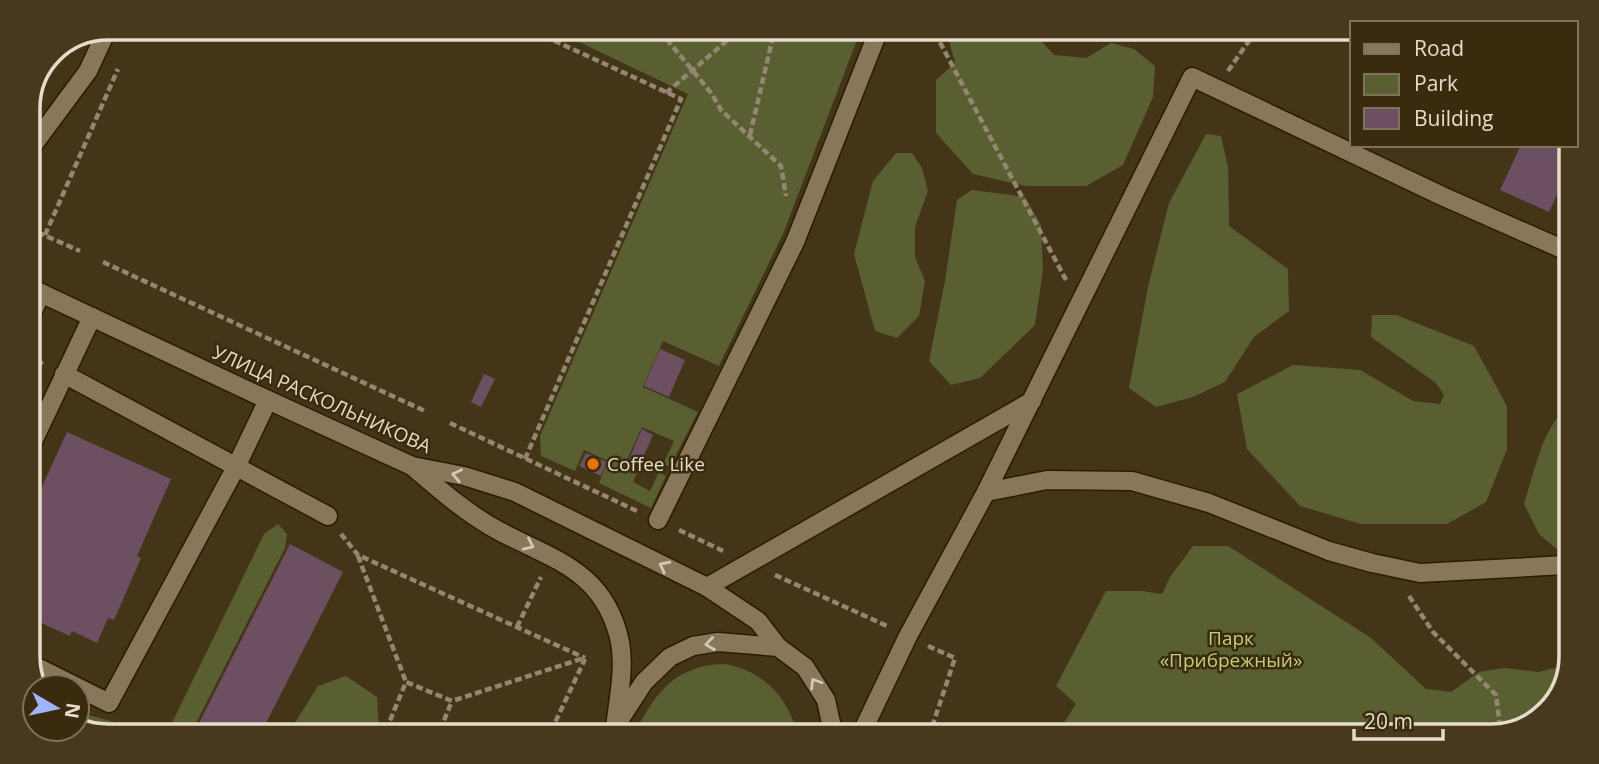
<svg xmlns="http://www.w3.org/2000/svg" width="1599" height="764" font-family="'Open Sans',sans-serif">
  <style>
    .green { fill: #595f31 }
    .building { fill: #6c4f61 }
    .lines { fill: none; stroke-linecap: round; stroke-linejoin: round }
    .minor-casing { stroke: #2a1c01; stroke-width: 21 }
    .path { stroke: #948771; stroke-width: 4.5; stroke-dasharray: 7 3.5; stroke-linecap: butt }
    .minor { stroke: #88775a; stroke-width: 18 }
    .oneway { stroke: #d3c8b5 }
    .food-dot { fill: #e8710a; stroke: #3a2b0f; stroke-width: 2.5 }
    .labels { text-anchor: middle; stroke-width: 5; stroke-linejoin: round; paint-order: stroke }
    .street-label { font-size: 19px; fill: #e6dccc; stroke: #3a2b0f }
    .poi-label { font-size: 19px; fill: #e6dccc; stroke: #3a2b0f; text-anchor: start }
    .park-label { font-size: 19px; fill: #c1ce79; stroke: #3a2b0f }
    .rim { fill: none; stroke: #e6dccc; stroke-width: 3.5 }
  </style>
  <rect width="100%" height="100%" fill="#443519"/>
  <g class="green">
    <polygon points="556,31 860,32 783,234 719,366 663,341 643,387 698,412 670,467 663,464 674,441 642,427 624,466 637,472 633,482 650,491 659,472 666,476 651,508 599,483 608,461 584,450 575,471 541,456 540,436 688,94"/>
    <polygon points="947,33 1034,33 1054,55 1086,58 1111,43 1134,49 1155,66 1153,97 1123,165 1086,186 1026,186 973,174 936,133 936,80 955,63"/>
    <polygon points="1206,134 1221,136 1228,167 1229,226 1288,269 1289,311 1254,337 1225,382 1193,397 1156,407 1129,388 1148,287 1169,203"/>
    <polygon points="896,153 912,153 922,168 928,191 915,227 915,257 925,281 919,316 897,338 875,331 854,254 873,181"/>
    <polygon points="972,190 1025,197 1041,225 1043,269 1035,325 980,378 951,385 929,361 945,281 957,200"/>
    <polygon points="1372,315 1396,315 1474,346 1507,406 1507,449 1486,502 1447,524 1361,524 1300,506 1247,449 1237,394 1293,365 1360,370 1413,401 1440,404 1444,395 1436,383 1371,337"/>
    <path d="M 1567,410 L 1565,556 L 1539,534 L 1524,504 C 1532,480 1544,421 1567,410 Z"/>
    <polygon points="278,524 287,534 285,548 193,729 77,728 77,712 129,726 172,723 264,534"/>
    <polygon points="1193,546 1228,546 1371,638 1426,689 1451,692 1479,672 1504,668 1538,672 1563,666 1563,691 1535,723 1491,736 1057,734 1076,704 1056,686 1106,591 1142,591 1162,594 1170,577"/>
    <path d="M 724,664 C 762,670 787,696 797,732 L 636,731 C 655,692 677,665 724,664 Z"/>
    <polygon points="346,676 377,697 379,730 291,729 318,686"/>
  </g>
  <g class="building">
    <polygon points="1521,145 1570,145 1570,166 1549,212 1500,190"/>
    <polygon points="660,349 685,360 669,397 644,386"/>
    <polygon points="484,374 495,379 481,407 471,402"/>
    <polygon points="642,429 653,435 637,471 626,466"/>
    <polygon points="67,432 171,479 137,556 141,558 114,620 108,618 97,643 72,631 70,636 28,617 28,506 30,502 34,504"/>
    <polygon points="586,453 607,462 601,476 579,466"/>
    <polygon points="290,544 343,572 263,729 196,729"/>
  </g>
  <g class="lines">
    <g class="minor-casing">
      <g id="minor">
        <polyline points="28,152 88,71 108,28"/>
        <polyline points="28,287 268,400 412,466 464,476 515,492 707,587 758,621 778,647"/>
        <polyline points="28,322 41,293"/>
        <polyline points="64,374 328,516"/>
        <polyline points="28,452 92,317"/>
        <path d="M 412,466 C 440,490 466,513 499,531 C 554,560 605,571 620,642 C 625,670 618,700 615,728"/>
        <polyline points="986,492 1047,480 1132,481 1209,503 1329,551 1372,563 1420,573 1565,565"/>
        <polyline points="658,520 795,242 878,32"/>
        <polyline points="707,587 1032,401"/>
        <polyline points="29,663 109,703 236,467 268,400"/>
        <polyline points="618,722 644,682 670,657 693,646 718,642 778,647 805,667 826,700 833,732"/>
        <polyline points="862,732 908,636 986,492 1192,77 1442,196 1569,252"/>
      </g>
    </g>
    <g class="path">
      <polyline points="660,31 712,94 721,110 781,166 786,196"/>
      <polyline points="935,33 1066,280"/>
      <polyline points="132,39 137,28"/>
      <polyline points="1228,71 1253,35"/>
      <polyline points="666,93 737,32"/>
      <polyline points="750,135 774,32"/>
      <polyline points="28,228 80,251"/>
      <polyline points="45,235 118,69"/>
      <polyline points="103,262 427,412"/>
      <polyline points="28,356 43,364"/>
      <polyline points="450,423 639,512"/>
      <polyline points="525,459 681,99 531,30"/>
      <polyline points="679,530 723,551"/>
      <polyline points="341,534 358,555 585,658"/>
      <polyline points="358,556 406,682"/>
      <polyline points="775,575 887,626"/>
      <polyline points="1409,596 1433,632 1496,695 1501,733"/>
      <polyline points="517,627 541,577"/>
      <polyline points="928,646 955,658 930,733"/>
      <polyline points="386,730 406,682 452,701 584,658"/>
      <polyline points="440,730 452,701"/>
      <polyline points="551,731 585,659"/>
    </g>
    <use href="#minor" class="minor"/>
  </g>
  <defs><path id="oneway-chevron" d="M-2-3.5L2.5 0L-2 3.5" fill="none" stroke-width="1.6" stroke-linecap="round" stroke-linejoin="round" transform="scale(1.75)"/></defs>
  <g class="oneway">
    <use href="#oneway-chevron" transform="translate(457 475) rotate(-168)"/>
    <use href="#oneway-chevron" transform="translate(529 545) rotate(25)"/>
    <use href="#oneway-chevron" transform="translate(664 566) rotate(-153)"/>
    <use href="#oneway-chevron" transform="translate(710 644) rotate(172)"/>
    <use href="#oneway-chevron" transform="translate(815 683) rotate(-122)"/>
  </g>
  <circle class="food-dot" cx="593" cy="464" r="7"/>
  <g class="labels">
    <g class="street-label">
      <text transform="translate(322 399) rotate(24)" y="7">УЛИЦА РАСКОЛЬНИКОВА</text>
    </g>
    <g class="poi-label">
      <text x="607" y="471">Coffee Like</text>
    </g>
    <g class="park-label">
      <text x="1231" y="645">Парк<tspan x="1231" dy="22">«Прибрежный»</tspan></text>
    </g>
  </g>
  <path d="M0 0H1599V764H0ZM108 40H1491A68 68 0 0 1 1559 108V656A68 68 0 0 1 1491 724H108A68 68 0 0 1 40 656V108A68 68 0 0 1 108 40Z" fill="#48391e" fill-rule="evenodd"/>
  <path class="rim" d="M108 40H1491A68 68 0 0 1 1559 108V656A68 68 0 0 1 1491 724H108A68 68 0 0 1 40 656V108A68 68 0 0 1 108 40Z"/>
  <rect x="1350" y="21" width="228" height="126" fill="#3a2b0f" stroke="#7f725b" stroke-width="2"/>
  <rect x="1364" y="44" width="35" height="10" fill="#88775a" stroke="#7f725b" stroke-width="2"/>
  <text x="1414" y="56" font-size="21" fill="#e6dccc">Road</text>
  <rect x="1364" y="74" width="35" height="21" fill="#595f31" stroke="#7f725b" stroke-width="2"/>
  <text x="1414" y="91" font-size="21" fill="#e6dccc">Park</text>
  <rect x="1364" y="108" width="35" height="21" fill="#6c4f61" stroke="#7f725b" stroke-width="2"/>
  <text x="1414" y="126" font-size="21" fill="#e6dccc">Building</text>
  <g transform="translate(56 708) rotate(99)"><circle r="33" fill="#3a2b0f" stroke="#7f725b" stroke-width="2"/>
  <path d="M0-5L12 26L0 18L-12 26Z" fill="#9eb4fd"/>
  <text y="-10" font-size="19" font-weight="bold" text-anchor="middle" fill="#e6dccc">N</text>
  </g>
  <path d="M1354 729v10h89v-10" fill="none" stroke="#e6dccc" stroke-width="3.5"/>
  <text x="1364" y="729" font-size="21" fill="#e6dccc" stroke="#3a2b0f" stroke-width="5" paint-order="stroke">20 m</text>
</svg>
